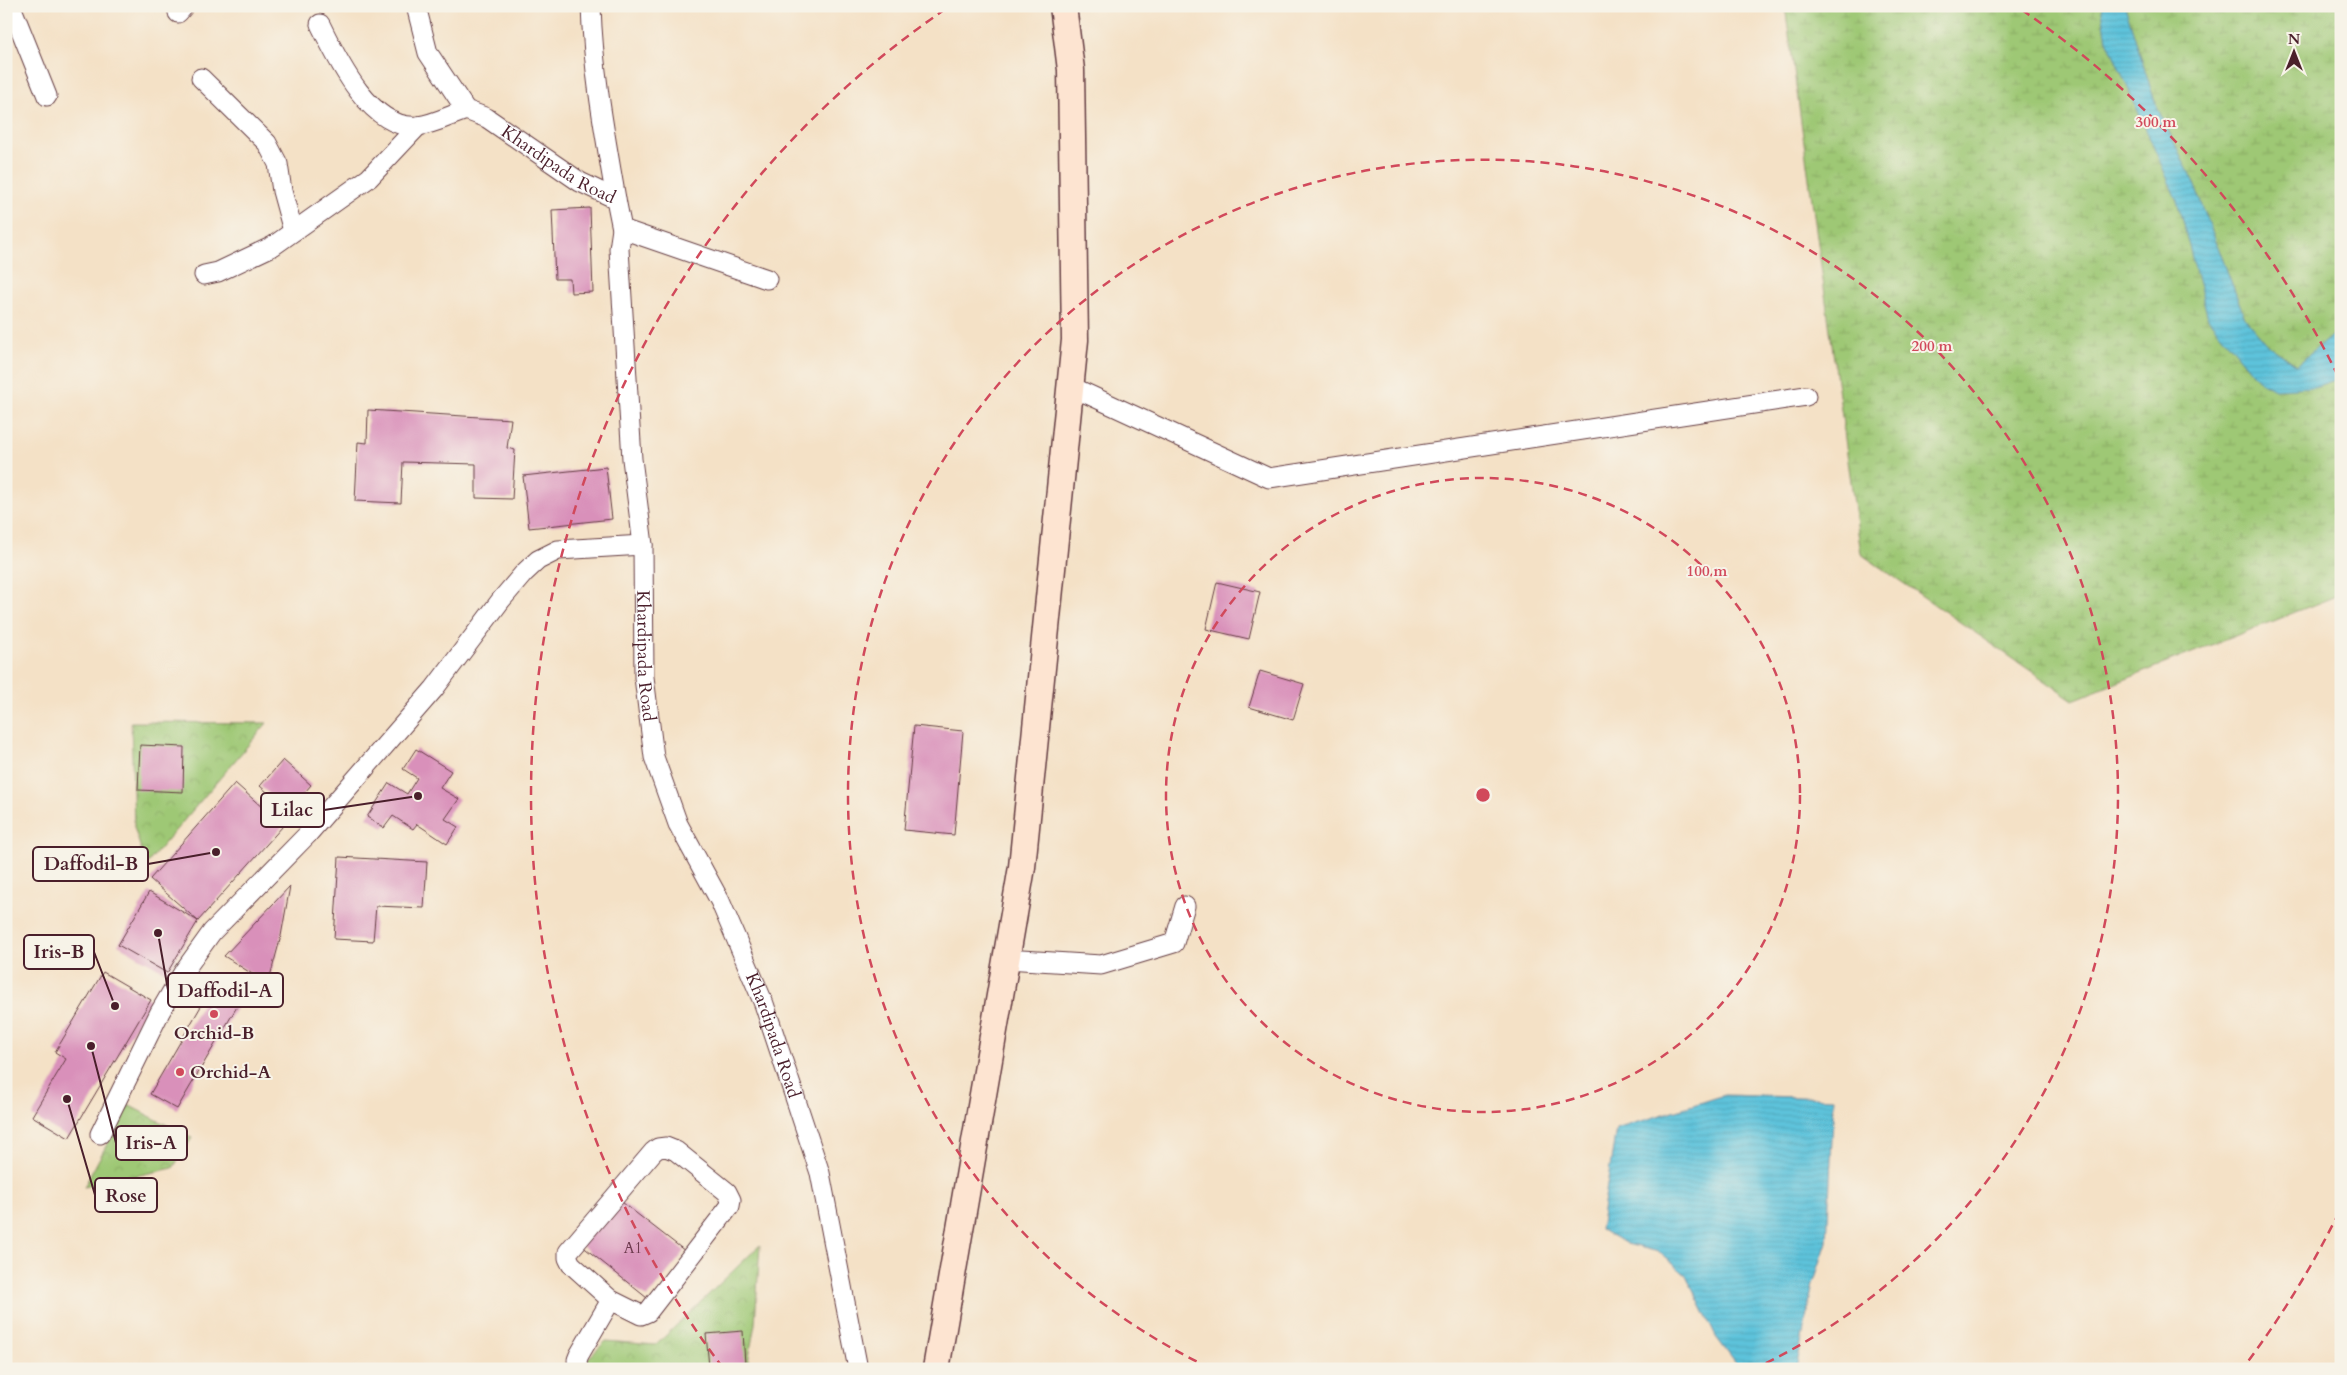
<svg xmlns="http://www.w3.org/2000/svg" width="2347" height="1375" font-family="Cardo,serif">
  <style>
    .wetland { fill: url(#wetland-marsh); stroke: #747450 }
    .park { fill: url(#park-crowns); stroke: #747450 }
    .water { fill: url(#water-rules); stroke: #547183 }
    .building { fill: #d990ba }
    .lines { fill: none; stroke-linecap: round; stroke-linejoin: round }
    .street-casing { stroke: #643c42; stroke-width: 21 }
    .secondary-casing { stroke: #643c42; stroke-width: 29 }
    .street { stroke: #fff; stroke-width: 19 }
    .secondary { stroke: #fde4d1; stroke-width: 26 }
    .ring { fill: none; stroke: #d1495b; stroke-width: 2.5; stroke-dasharray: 9 6 }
    .poi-dot { fill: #d1495b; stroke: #f7f3e8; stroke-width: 2 }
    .labels { text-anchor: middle; stroke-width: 4; stroke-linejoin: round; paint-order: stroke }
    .number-label { font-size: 15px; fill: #6e3b4f }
    .street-label { font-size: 18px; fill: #4a1f2b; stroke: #f7f3e8 }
    .poi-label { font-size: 18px; font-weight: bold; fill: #4a1f2b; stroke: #f7f3e8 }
    .centre { fill: #d1495b; stroke: #f7f3e8; stroke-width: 2.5 }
    .ring-label { font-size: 15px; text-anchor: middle; font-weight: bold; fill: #d1495b; stroke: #f7f3e8; stroke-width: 4; stroke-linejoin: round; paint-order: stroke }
    .leader { fill: none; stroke: #4a1f2b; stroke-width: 2 }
    .callout-dot { fill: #4a1f2b; stroke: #f7f3e8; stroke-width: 2 }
    .callout { fill: #f7f3e8; stroke: #4a1f2b; stroke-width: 2 }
    .callout-label { font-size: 19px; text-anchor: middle; font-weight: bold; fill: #4a1f2b }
  </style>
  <defs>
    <pattern id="wetland-marsh" width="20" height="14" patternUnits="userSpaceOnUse" patternTransform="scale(1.25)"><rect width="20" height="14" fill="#9ec874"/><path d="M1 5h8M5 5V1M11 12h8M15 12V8" fill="none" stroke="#8aab65"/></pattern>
    <pattern id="park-crowns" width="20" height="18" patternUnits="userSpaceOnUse" patternTransform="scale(1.25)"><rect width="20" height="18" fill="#9ec874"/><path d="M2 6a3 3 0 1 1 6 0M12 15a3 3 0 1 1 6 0" fill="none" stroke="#8aab65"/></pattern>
    <pattern id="water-rules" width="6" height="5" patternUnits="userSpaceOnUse" patternTransform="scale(1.25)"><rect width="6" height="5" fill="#5dc3db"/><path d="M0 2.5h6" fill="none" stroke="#52a7bc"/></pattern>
  </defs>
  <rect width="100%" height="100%" fill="#f7f3e8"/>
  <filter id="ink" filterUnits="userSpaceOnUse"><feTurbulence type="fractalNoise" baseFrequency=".02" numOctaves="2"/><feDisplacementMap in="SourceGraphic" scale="10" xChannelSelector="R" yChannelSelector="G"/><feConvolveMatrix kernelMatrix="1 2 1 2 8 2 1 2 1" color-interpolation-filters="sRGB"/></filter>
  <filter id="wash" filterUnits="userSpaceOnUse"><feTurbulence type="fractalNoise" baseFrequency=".0096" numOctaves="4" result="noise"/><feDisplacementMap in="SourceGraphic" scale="20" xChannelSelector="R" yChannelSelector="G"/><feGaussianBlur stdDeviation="1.12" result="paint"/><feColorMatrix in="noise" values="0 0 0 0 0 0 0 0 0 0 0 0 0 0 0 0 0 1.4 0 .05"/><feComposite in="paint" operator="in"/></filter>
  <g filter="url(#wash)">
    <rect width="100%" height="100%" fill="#f4e1c6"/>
    <polygon class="wetland" points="1785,6 2341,6 2341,594 2073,700 1861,554"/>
    <g class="park">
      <polygon points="131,722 267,723 146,865 134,827"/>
      <polygon points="128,1105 192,1138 173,1168 84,1187"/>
      <polygon points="760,1245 755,1324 747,1367 577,1369 606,1341 656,1345"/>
    </g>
    <g class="water">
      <polygon points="2101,6 2125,6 2156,105 2193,181 2245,318 2269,346 2297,365 2341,328 2341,378 2314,387 2275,389 2258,380 2208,318 2177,201 2107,40"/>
      <polygon points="1725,1095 1834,1098 1827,1242 1813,1284 1796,1369 1740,1369 1716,1337 1686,1275 1659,1252 1627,1244 1600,1229 1616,1129"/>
    </g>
    <g id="blocks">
      <g class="building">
        <polygon points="590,208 593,292 571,293 570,279 555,279 552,210"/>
        <polygon points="368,410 511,419 507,448 515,450 512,499 476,498 476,464 403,462 401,503 355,501 358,442 367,443"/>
        <polygon points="606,467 612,519 529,528 523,476"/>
        <polygon points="1217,582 1260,592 1249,639 1206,629"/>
        <polygon points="1260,671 1304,684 1293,720 1249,707"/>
        <polygon points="914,726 963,731 954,835 904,830"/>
        <polygon points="140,745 184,747 183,792 138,790"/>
        <polygon points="416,749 451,771 440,788 459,799 445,819 458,827 447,844 417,824 413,829 393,816 384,828 367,817 389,783 407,794 417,778 403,769"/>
        <polygon points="283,760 311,785 289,811 260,786"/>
        <polygon points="235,783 283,826 198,921 150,879"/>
        <polygon points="339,857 427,862 424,908 376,906 373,941 334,939"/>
        <polygon points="290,886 281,936 268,984 224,956"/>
        <polygon points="149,892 198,921 167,973 118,945"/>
        <polygon points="103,972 151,1000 69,1138 32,1116 66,1059 55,1052"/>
        <polygon points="218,977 245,993 177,1109 150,1094"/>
        <polygon points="618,1199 685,1251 647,1298 581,1245"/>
        <polygon points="743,1331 745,1365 709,1367 706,1334"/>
      </g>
    </g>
  </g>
  <g filter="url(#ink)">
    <use href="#blocks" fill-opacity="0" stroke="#643c42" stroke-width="1"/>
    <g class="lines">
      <g class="street-casing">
        <g id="street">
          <polyline points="11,6 47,96"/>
          <path id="s1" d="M 416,6 L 428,53 L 466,110 L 487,118 L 580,182 L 616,199 L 622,229 L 619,249 L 632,459 L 643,545 L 644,677 L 654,757 L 678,824 L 720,901 L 764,1004 L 820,1173 L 858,1369"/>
          <path d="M 591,6 C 593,71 605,135 616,199"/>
          <polyline points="178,13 184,6"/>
          <path d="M 320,24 C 337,59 371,131 418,126 C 434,124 451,115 466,110"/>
          <polyline points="201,78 267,143 278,164 282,191 293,231"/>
          <polyline points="622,229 767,279"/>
          <polyline points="204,275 218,272 273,246 369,178 418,126"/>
          <polyline points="1070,386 1269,478 1806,396 1766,402"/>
          <polyline points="1006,959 1101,965 1174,943 1185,906"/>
          <polyline points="100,1134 160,1012 184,971 212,932 307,835 434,689 501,600 524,573 538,560 558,550 643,545"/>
          <polygon points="666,1147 676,1151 727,1192 731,1200 730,1206 648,1312 641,1315 611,1300 571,1264 568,1258 568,1252 653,1152 658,1148"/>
          <polyline points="578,1369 577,1360 579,1355 611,1300"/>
        </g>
      </g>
      <g class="secondary-casing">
        <polyline id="secondary" points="936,1369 1022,867 1075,340 1071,70 1063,6"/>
      </g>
      <use href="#street" class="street"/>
      <use href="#secondary" class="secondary"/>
    </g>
  </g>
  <g class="ring">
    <circle cx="1483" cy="795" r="317"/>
    <path d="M1210 1368A635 635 0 1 1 1756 1368"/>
    <path d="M2339 1212A952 952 0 0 1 2243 1368M723 1368A952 952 0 0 1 944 10M2022 10A952 952 0 0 1 2339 378"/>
  </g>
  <g class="poi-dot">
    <circle cx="214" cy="1014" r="5"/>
    <circle cx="180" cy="1072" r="5"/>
  </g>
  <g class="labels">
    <g class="number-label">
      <text x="633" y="1253">A1</text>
    </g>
    <g class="street-label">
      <text dy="6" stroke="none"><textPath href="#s1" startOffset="225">Khardipada Road</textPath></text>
      <text dy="6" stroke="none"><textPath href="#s1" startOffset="751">Khardipada Road</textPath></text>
      <text dy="6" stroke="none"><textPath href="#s1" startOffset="1156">Khardipada Road</textPath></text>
    </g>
    <g class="poi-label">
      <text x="214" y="1039">Orchid-B</text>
      <text x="190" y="1078" text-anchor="start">Orchid-A</text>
    </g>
  </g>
  <circle cx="1483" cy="795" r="8" class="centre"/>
  <g class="ring-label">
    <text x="2156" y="127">300 m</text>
    <text x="1932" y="351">200 m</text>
    <text x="1707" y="576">100 m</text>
  </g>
  <path class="leader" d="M418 796L324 810M216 852L148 864M115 1006L94 952M158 933L168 990M91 1046L116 1143M67 1099L95 1195"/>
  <g class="callout-dot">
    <circle cx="418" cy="796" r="5"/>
    <circle cx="216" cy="852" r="5"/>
    <circle cx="115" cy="1006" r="5"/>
    <circle cx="158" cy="933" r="5"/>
    <circle cx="91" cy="1046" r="5"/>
    <circle cx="67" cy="1099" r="5"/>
  </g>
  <g class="callout">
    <rect x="261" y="793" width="63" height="34" rx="5"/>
    <rect x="33" y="847" width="115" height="34" rx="5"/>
    <rect x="24" y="935" width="70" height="34" rx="5"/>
    <rect x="168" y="973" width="115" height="34" rx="5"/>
    <rect x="116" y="1126" width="71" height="34" rx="5"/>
    <rect x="95" y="1178" width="62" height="34" rx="5"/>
  </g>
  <g class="callout-label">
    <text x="292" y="816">Lilac</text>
    <text x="91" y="870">Daffodil-B</text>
    <text x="59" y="958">Iris-B</text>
    <text x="225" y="997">Daffodil-A</text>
    <text x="151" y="1149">Iris-A</text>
    <text x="126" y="1202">Rose</text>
  </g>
  <rect width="2347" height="1375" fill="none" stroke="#f7f3e8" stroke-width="25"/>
  <g transform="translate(2294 52)" stroke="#f7f3e8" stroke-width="4" paint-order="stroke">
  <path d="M0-4L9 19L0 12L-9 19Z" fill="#4a1f2b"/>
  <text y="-8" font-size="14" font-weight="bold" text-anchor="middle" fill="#4a1f2b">N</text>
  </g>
</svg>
